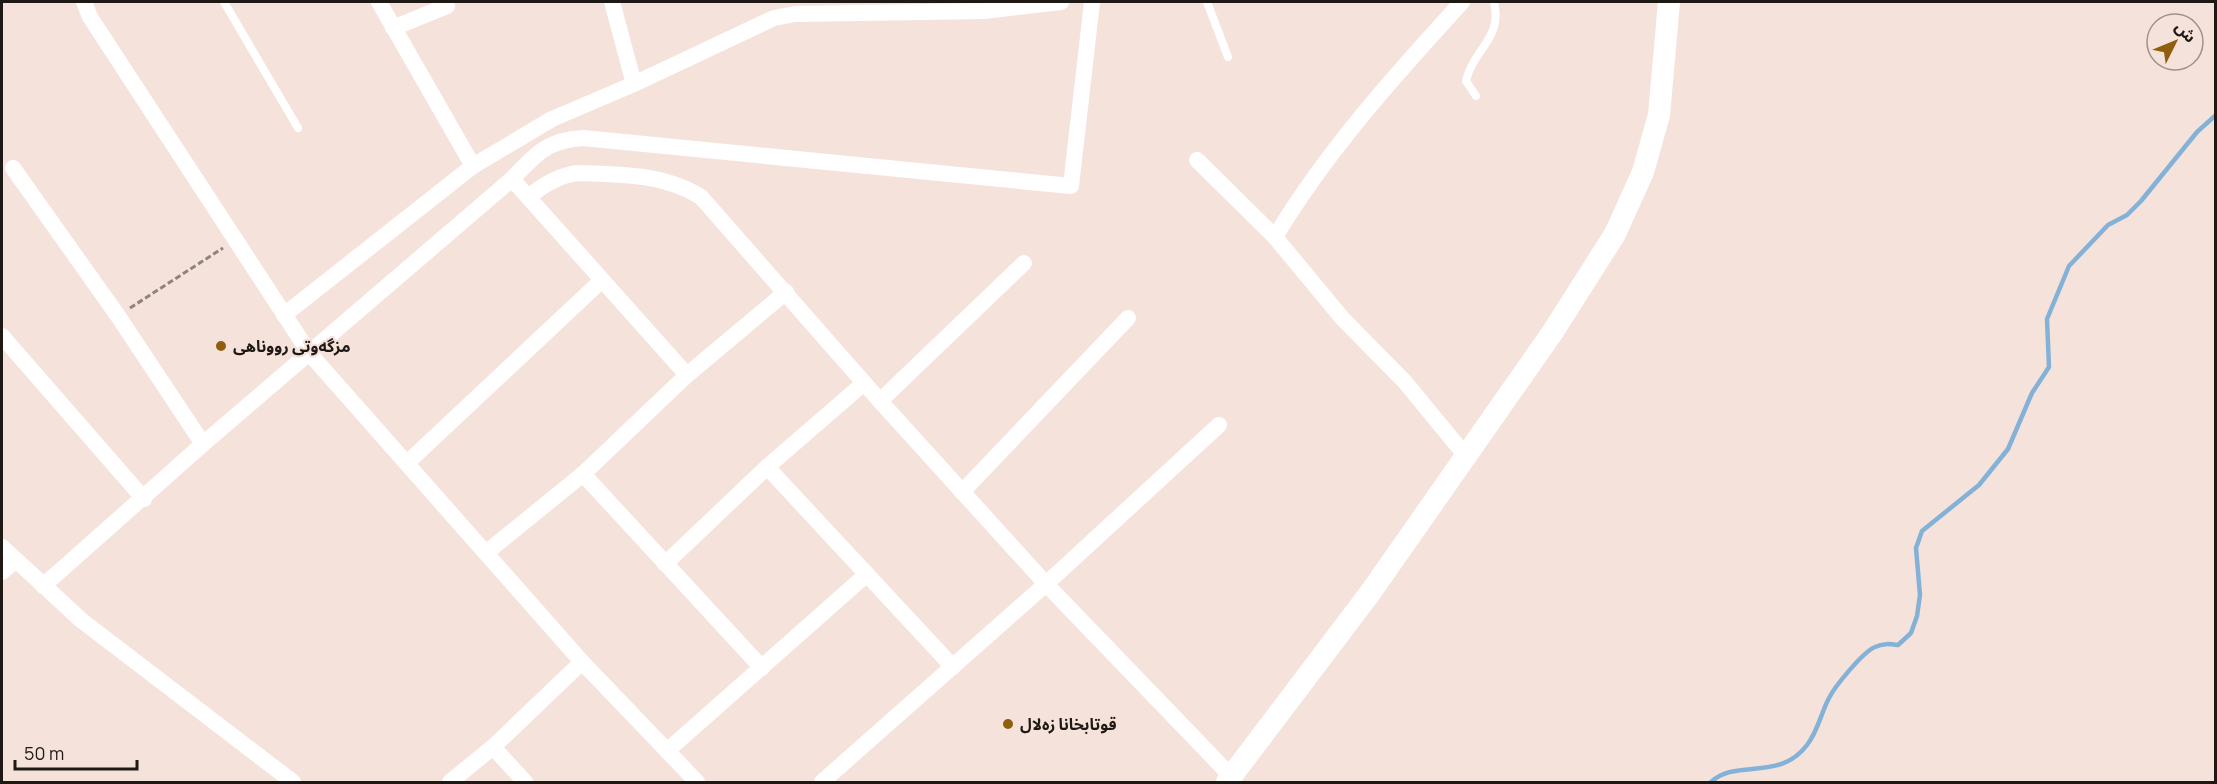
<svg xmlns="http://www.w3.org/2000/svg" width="2217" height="784" font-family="Manrope,'Noto Sans Arabic',sans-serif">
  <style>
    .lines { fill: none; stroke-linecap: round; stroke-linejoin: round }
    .stream { stroke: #83b1d7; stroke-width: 4.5 }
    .path { stroke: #8f837d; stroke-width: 3; stroke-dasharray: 6 3; stroke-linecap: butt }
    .service { stroke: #fff; stroke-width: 8 }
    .minor { stroke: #fff; stroke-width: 16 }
    .secondary { stroke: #fff; stroke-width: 22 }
    .poi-dot { fill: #905f0d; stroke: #f5e3db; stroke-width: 2 }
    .labels { text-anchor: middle; stroke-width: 4.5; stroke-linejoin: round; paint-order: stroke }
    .poi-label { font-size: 16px; font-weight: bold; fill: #1f1916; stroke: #f5e3db; text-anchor: start }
  </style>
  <rect width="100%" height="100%" fill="#f5e3db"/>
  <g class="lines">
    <path class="stream" d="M 1711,782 C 1737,758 1779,782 1807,745 C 1818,731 1821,713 1829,698 C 1835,686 1863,652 1875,647 C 1883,643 1890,644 1898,645 L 1911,633 L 1917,616 L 1920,595 L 1916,548 L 1922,531 L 1979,485 L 2008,449 L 2032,393 L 2049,367 L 2047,319 L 2069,266 L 2108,225 L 2127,215 L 2141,201 L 2197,132 L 2216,115"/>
    <polyline class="path" points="130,308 223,248"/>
    <g class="service">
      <polyline points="224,2 298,128"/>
      <polyline points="1207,2 1228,57"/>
      <path d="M 1476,96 L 1466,81 C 1473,49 1503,39 1494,2"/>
    </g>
    <g class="minor">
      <polyline points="84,2 90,17 310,354 582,662 697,782"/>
      <polyline points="379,2 473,166"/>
      <polyline points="612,2 634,84"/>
      <polyline points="393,28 447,6"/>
      <polyline points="1197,160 1275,237 1342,318 1405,382 1465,455"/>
      <polyline points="13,168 118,316 203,444"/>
      <polyline points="512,179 687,375"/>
      <path d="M 528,197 C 544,185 557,176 577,173 C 619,174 665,174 701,197 L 880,401 L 1046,584 L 1231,776"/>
      <path d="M 1275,237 C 1326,152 1395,75 1462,2"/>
      <polyline points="284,315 473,166 552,119 634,84 774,18 795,14 984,11 1061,2"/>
      <polyline points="2,336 144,499"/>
      <polyline points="880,401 1024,263"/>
      <polyline points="407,463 601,281"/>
      <polyline points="767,467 953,667"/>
      <polyline points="583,474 762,668"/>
      <polyline points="962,492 1128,318"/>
      <polyline points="2,547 81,620 293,782"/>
      <polyline points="487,552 583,474 687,375 786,292"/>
      <polyline points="665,564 767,467 864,383"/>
      <polyline points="2,572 15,561"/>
      <path d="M 43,586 L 203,444 L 512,179 C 536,154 547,140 583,138 L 1071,186 L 1092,2"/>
      <polyline points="493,747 525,782"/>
      <polyline points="668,750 867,574"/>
      <polyline points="450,782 493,747 582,662"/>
      <polyline points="822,782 1046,584 1219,425"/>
    </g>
    <polyline class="secondary" points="1227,782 1370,593 1552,333 1615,234 1643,172 1659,115 1669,2"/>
  </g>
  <g class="poi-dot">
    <circle cx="221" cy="346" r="6"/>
    <circle cx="1008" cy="724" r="6"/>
  </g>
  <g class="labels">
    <g class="poi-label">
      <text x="233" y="352">مزگەوتی رووناهی</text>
      <text x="1020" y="730">قوتابخانا زەلال</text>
    </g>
  </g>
  <rect width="2217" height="784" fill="none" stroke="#1f1916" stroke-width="6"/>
  <g transform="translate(2175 42) rotate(47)"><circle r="28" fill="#f5e3db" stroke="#9f928c" stroke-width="1.5"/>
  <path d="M0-4.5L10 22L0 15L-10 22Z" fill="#905f0d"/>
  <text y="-9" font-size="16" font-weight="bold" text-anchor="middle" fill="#1f1916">ش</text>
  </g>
  <path d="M15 760v9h122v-9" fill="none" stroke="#1f1916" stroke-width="3"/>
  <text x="24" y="760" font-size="18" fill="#1f1916" stroke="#f5e3db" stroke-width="4.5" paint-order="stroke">50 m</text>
</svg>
